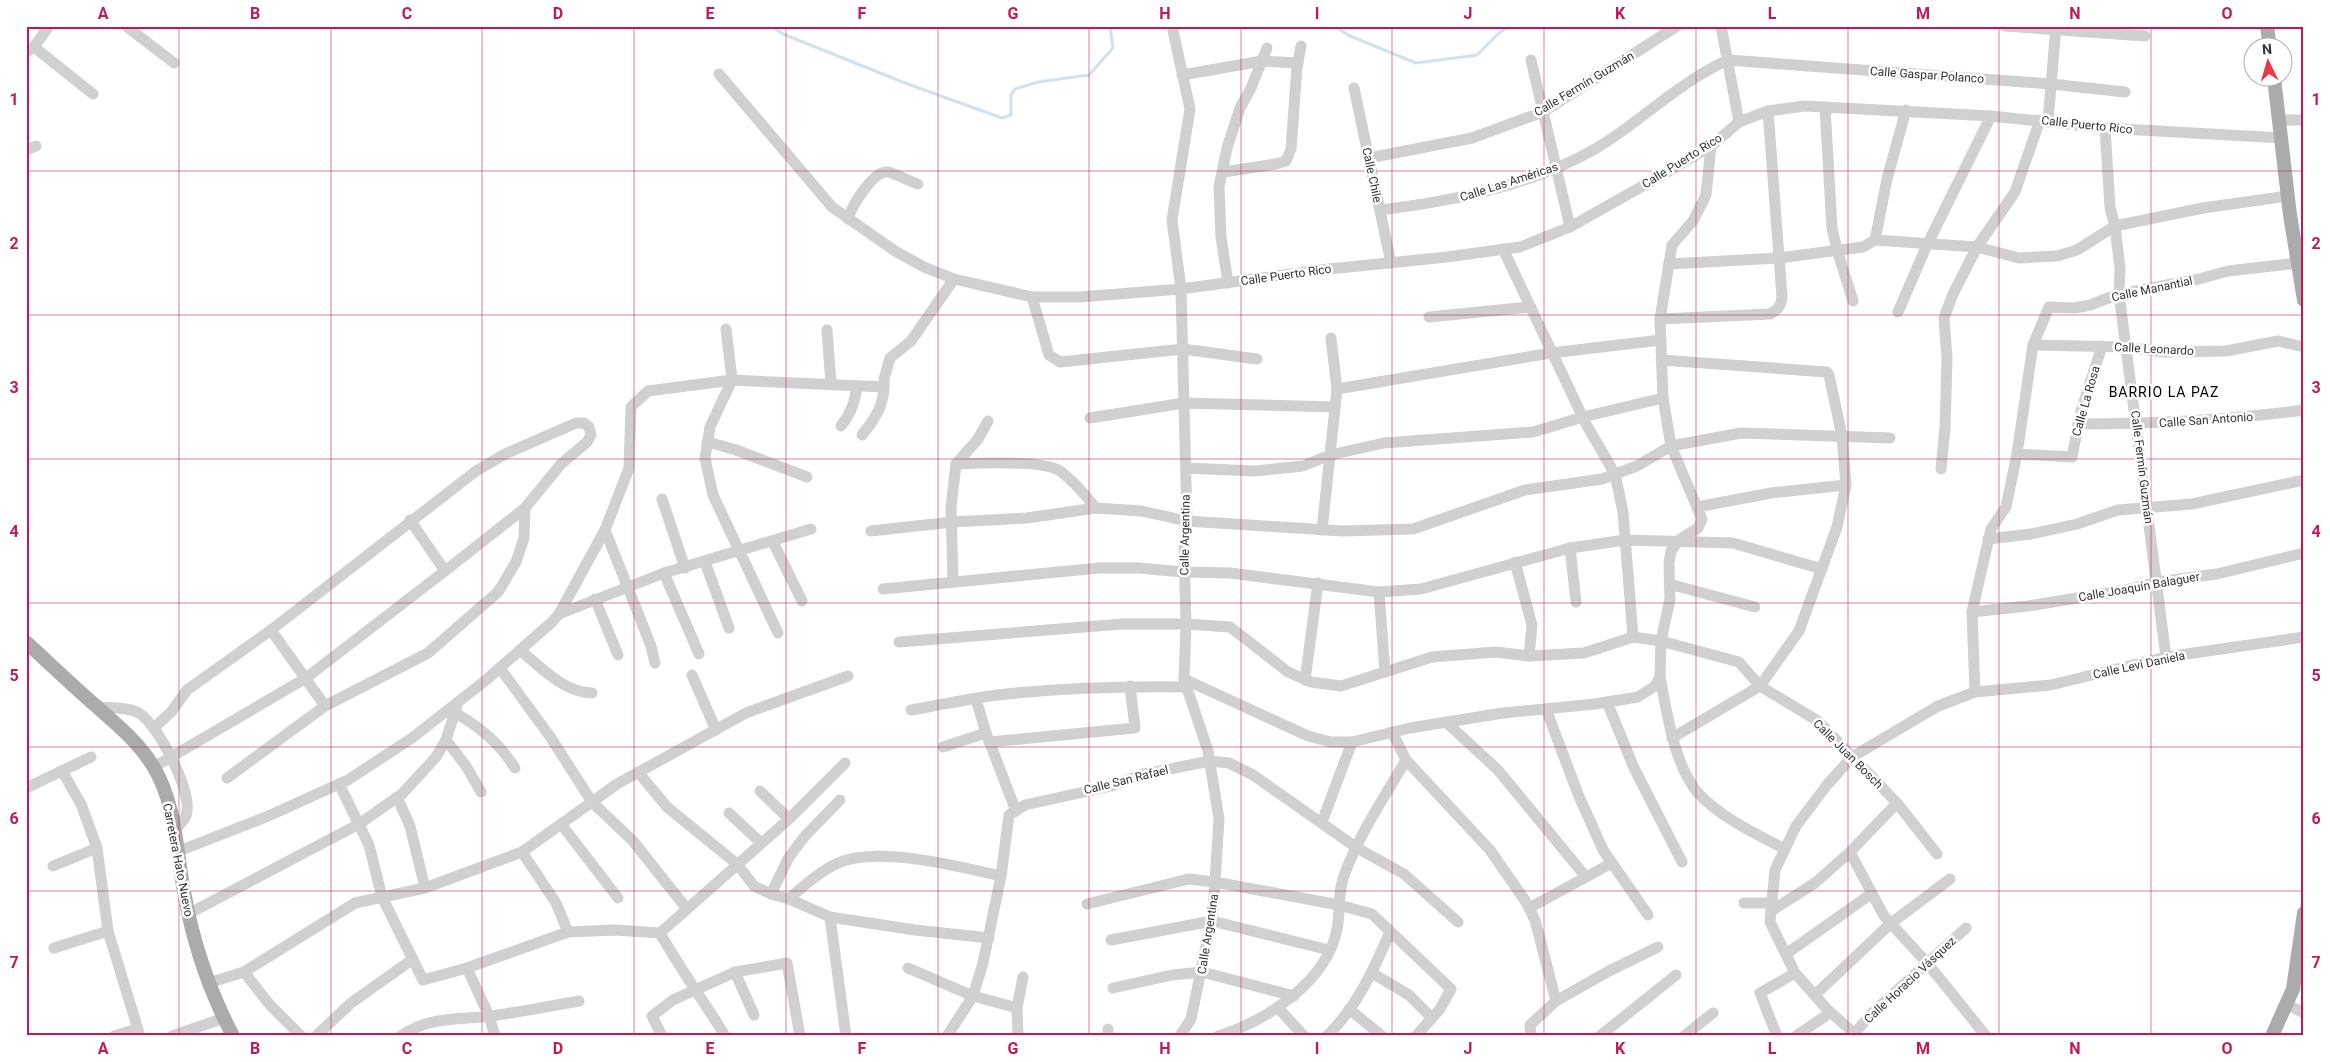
<svg xmlns="http://www.w3.org/2000/svg" width="2330" height="1062" font-family="Roboto,sans-serif">
  <style>
    .lines { fill: none; stroke-linecap: round; stroke-linejoin: round }
    .stream { stroke: #cfe2ee; stroke-width: 3 }
    .minor { stroke: #d0d0d0; stroke-width: 11 }
    .major { stroke: #ababab; stroke-width: 14 }
    .grid { fill: none; stroke: #c2185b; stroke-width: 1; stroke-opacity: 0.55 }
    .labels { text-anchor: middle; stroke-width: 5; stroke-linejoin: round; paint-order: stroke }
    .street-label { font-size: 12px; fill: #333; stroke: #fff }
    .neighbourhood-label { font-size: 14px; letter-spacing: 1px; fill: #000; stroke: #fff }
    .neatline { fill: none; stroke: #c2185b; stroke-width: 2 }
    .grid-label { font-size: 16px; text-anchor: middle; font-weight: bold; fill: #c2185b }
  </style>
  <rect width="100%" height="100%" fill="#fff"/>
  <g class="lines">
    <g class="stream">
      <polyline points="771,26 783,34 905,83 1002,118 1011,115 1011,95 1015,89 1038,82 1089,75 1113,48 1110,26"/>
      <polyline points="1334,26 1350,36 1416,63 1477,55 1500,32 1512,26"/>
    </g>
    <g class="minor">
      <polyline points="126,26 174,63"/>
      <polyline points="1172,26 1190,109 1172,220 1181,289 1187,521 1184,550 1186,624 1184,679 1208,751 1219,819 1213,912 1191,1019 1180,1036"/>
      <polyline points="1721,26 1739,122"/>
      <polyline points="2005,26 2145,36"/>
      <polyline points="34,47 93,94"/>
      <polyline points="26,52 34,47 49,26"/>
      <polyline points="1531,60 1570,227"/>
      <polyline points="719,74 832,207 895,251 924,267 954,279 1032,297 1080,297 1181,289 1319,270 1447,257 1520,247 1570,227 1657,178 1711,146 1739,122 1768,111 1804,106 1991,116 2105,128 2282,138"/>
      <polyline points="1182,75 1262,61 1298,63"/>
      <polyline points="1354,88 1391,263"/>
      <polyline points="1825,107 1832,228 1837,250 1853,301"/>
      <polyline points="2279,120 2304,120"/>
      <polyline points="2048,121 2056,26"/>
      <polyline points="2105,128 2110,207 2115,226 2120,269 2119,294 2166,657"/>
      <polyline points="26,150 36,146"/>
      <polyline points="1369,158 1472,138 1543,112 1677,26"/>
      <polyline points="1224,172 1276,164 1286,161 1291,149 1297,67 1301,46"/>
      <path d="M 1380,210 C 1453,201 1530,186 1595,149 C 1641,122 1677,83 1728,60 L 2051,84 L 2125,92"/>
      <path d="M 848,219 C 852,206 873,170 888,172 C 897,174 908,181 918,184"/>
      <polyline points="1875,240 1887,179 1906,110"/>
      <polyline points="1503,249 1586,424 1615,474 1623,512 1633,637"/>
      <polyline points="1669,264 1779,258 1863,247 1875,240 1977,247 2019,258 2057,256 2077,250 2115,226 2203,208 2288,196"/>
      <polyline points="1228,283 1221,237 1219,187 1227,148 1240,108 1251,88 1267,48"/>
      <polyline points="1032,297 1049,355 1060,362 1183,349 1257,359"/>
      <polyline points="1898,312 1927,245 1991,116"/>
      <polyline points="1429,317 1530,307"/>
      <path d="M 1660,319 L 1770,314 C 1778,310 1781,306 1782,297 L 1768,111"/>
      <polyline points="726,329 732,380 710,427 705,458 713,495 778,633"/>
      <polyline points="827,330 831,384"/>
      <polyline points="2033,345 2126,347 2162,352 2226,351 2278,341 2304,347"/>
      <polyline points="1661,360 1827,372 1829,375 1842,436 1846,485 1837,527 1799,631 1760,686 1672,738"/>
      <polyline points="1337,389 1551,353 1661,340"/>
      <polyline points="1090,418 1184,403 1335,407"/>
      <path d="M 2078,424 C 2154,424 2228,420 2304,410"/>
      <path d="M 841,426 C 851,413 855,402 857,386"/>
      <path d="M 862,435 C 875,419 883,407 884,387"/>
      <polyline points="708,442 736,450 807,477"/>
      <polyline points="2017,454 2072,457 2081,411 2102,346"/>
      <path d="M 956,464 C 977,463 1044,460 1060,471 C 1074,481 1085,495 1096,508"/>
      <polyline points="1186,468 1255,471 1303,466 1330,455 1384,443 1533,432 1583,417 1663,398"/>
      <polyline points="1941,469 1945,428 1947,358 1944,318 1953,294 1977,247 2015,192 2040,120"/>
      <polyline points="662,499 685,568"/>
      <polyline points="1697,507 1771,493 1846,485"/>
      <polyline points="410,520 445,571"/>
      <polyline points="605,530 651,646 655,663"/>
      <polyline points="1322,530 1337,389 1331,338"/>
      <polyline points="871,531 952,522 1027,518 1096,508 1141,511 1187,521 1342,531 1413,529 1525,490 1602,479 1637,466 1671,446 1741,433 1890,438"/>
      <polyline points="1988,539 2031,534 2077,524 2118,510 2192,504 2304,480"/>
      <polyline points="773,542 802,601"/>
      <polyline points="1570,548 1576,602"/>
      <polyline points="705,562 729,628"/>
      <polyline points="1515,562 1532,625 1529,656"/>
      <polyline points="664,573 699,654"/>
      <polyline points="953,582 951,507 956,464 978,439 988,421"/>
      <polyline points="1669,584 1755,607"/>
      <polyline points="883,589 1099,568 1138,568 1184,572 1230,573 1379,592 1421,589 1570,548 1625,540 1733,543 1822,569"/>
      <polyline points="1379,592 1385,672"/>
      <polyline points="595,599 618,655"/>
      <polyline points="1972,612 2028,606 2121,591 2157,582 2217,574 2304,553"/>
      <polyline points="559,614 664,573 811,529"/>
      <polyline points="271,630 325,706"/>
      <polyline points="899,642 1122,624 1186,624 1230,627 1288,672 1311,682 1341,686 1432,657 1496,652 1529,656 1584,653 1633,637 1661,641 1739,662 1760,686 1818,721 1897,803 1937,854"/>
      <path d="M 520,650 C 542,668 563,692 592,693"/>
      <polyline points="500,668 551,738 592,802 633,841 687,909"/>
      <polyline points="692,675 716,730"/>
      <path d="M 1660,677 C 1667,712 1674,765 1698,793 C 1720,817 1756,834 1785,849"/>
      <polyline points="1184,679 1308,736 1331,742 1352,742 1410,728 1503,713 1595,704 1638,697 1655,686 1660,677 1661,641 1670,599 1669,563 1671,551 1679,540 1698,528 1702,519 1671,446 1663,398 1660,319 1672,245 1693,221 1706,195 1711,146"/>
      <polyline points="1305,680 1318,583"/>
      <polyline points="1975,692 1972,612 1991,529 2006,507 2017,454 2033,345 2049,307 2075,308 2090,305 2119,294 2199,279 2228,271 2298,263"/>
      <polyline points="976,699 986,733 1016,811"/>
      <polyline points="1607,702 1634,768 1682,862"/>
      <path d="M 97,707 C 110,708 128,707 139,713 C 159,726 190,788 187,811 C 187,818 179,825 175,830"/>
      <polyline points="1546,709 1578,794 1603,850 1648,915"/>
      <path d="M 911,710 C 939,705 968,699 997,695 C 1060,688 1123,686 1187,687"/>
      <path d="M 455,713 C 479,726 500,744 515,768"/>
      <polyline points="1446,722 1498,770 1586,877"/>
      <polyline points="1392,732 1406,760 1490,850 1526,902 1535,920 1556,1001"/>
      <polyline points="446,740 466,766 481,792"/>
      <polyline points="989,742 1135,728 1130,686"/>
      <polyline points="943,747 986,733"/>
      <polyline points="154,767 306,678 445,571 525,508 561,464 587,442 591,435 589,427 584,423 576,423 505,454 476,471 271,630 187,690 172,711 154,728"/>
      <polyline points="62,771 81,804 97,848 108,931 140,1036"/>
      <polyline points="638,772 667,807 737,864 754,886 771,894 789,899 830,917 915,930 989,938"/>
      <polyline points="227,778 325,706 428,653 498,592 516,562 524,538 525,508"/>
      <polyline points="339,784 369,845 382,897 423,980 467,968 568,932 615,930 660,933"/>
      <polyline points="26,788 91,757"/>
      <polyline points="760,791 789,819"/>
      <polyline points="397,797 410,826 425,888"/>
      <polyline points="729,813 761,843"/>
      <polyline points="1322,822 1352,742"/>
      <polyline points="561,824 618,898"/>
      <polyline points="179,851 266,817 348,780 412,738 486,680 552,622 559,614 605,530 629,468 631,407 648,391 732,380 884,387 884,379 890,358 911,341 954,279"/>
      <polyline points="522,852 556,903 568,932"/>
      <polyline points="1850,852 1884,916 1928,964 1986,1036"/>
      <polyline points="53,866 97,848"/>
      <polyline points="771,894 789,857 805,836 840,800"/>
      <path d="M 789,899 C 803,886 820,871 838,863 C 878,845 960,867 1001,876"/>
      <polyline points="1744,903 1772,903"/>
      <polyline points="1087,904 1189,879 1215,882 1339,905 1372,914 1451,989 1440,1009 1416,1036"/>
      <polyline points="1529,908 1612,863"/>
      <polyline points="1771,911 1815,883 1850,852 1897,803"/>
      <polyline points="188,914 359,824 402,794 436,757 446,740 458,702"/>
      <polyline points="830,917 846,1036"/>
      <polyline points="1111,940 1212,921 1329,950"/>
      <polyline points="54,948 108,931"/>
      <polyline points="1786,954 1871,894"/>
      <polyline points="467,968 489,1016 495,1036"/>
      <polyline points="908,968 973,996 1017,1008"/>
      <polyline points="244,972 270,1005 301,1036"/>
      <polyline points="735,972 754,1015"/>
      <polyline points="1372,973 1409,995 1431,1017"/>
      <polyline points="208,983 244,972 355,903 425,888 522,852 617,784 746,713 848,676"/>
      <polyline points="1113,988 1172,975 1202,972 1294,996"/>
      <polyline points="1816,994 1890,924 1950,879"/>
      <polyline points="2288,1005 2304,1013"/>
      <polyline points="1278,1008 1304,1036"/>
      <polyline points="1349,1009 1382,1036"/>
      <polyline points="1855,1033 1872,1013 1966,928"/>
      <polyline points="114,1036 137,1029"/>
      <polyline points="172,1036 224,1018"/>
      <polyline points="316,1036 351,1003 413,959"/>
      <path d="M 401,1036 C 429,1016 459,1020 491,1016 C 520,1012 550,1006 579,1001"/>
      <polyline points="662,1036 652,1016 673,1000 735,972 787,963 800,1036"/>
      <path d="M 725,1036 C 704,1001 680,969 660,933 L 789,819 L 845,763"/>
      <polyline points="947,1036 973,996 983,963 1001,876 1009,815 1025,805 1111,786 1144,774 1210,761 1229,763 1253,775 1357,848 1404,874 1458,922"/>
      <polyline points="1018,1036 1017,1008 1023,977"/>
      <polyline points="1108,1036 1108,1029"/>
      <path d="M 1218,1036 C 1266,1021 1327,982 1337,929 C 1341,910 1337,891 1345,873 C 1360,833 1385,796 1406,760"/>
      <path d="M 1327,1036 C 1357,1007 1374,969 1390,932"/>
      <polyline points="1531,1036 1530,1025 1556,1001 1609,971 1658,947"/>
      <polyline points="1600,1036 1676,975"/>
      <polyline points="1684,1036 1713,1013"/>
      <polyline points="1777,1036 1760,993 1795,973"/>
      <polyline points="1796,1036 1830,1013"/>
      <polyline points="1857,1036 1827,1009 1795,973 1770,922 1775,870 1796,826 1827,785 1852,757 1938,706 1975,692 2051,685 2166,657 2304,637"/>
    </g>
    <g class="major">
      <polyline points="2267,26 2270,48"/>
      <polyline points="2274,78 2290,215 2304,300"/>
      <path d="M 26,642 C 49,663 72,685 96,706 C 117,725 138,741 153,766 C 177,805 176,853 185,897 C 194,946 210,992 233,1036"/>
      <polyline points="2272,1036 2293,989 2304,913"/>
    </g>
  </g>
  <path class="grid" d="M 179,26 L 179,1036M 331,26 L 331,1036M 482,26 L 482,1036M 634,26 L 634,1036M 786,26 L 786,1036M 938,26 L 938,1036M 1089,26 L 1089,1036M 1241,26 L 1241,1036M 1392,26 L 1392,1036M 1544,26 L 1544,1036M 1696,26 L 1696,1036M 1848,26 L 1848,1036M 1999,26 L 1999,1036M 2151,26 L 2151,1036M 26,171 L 2304,171M 26,315 L 2304,315M 26,459 L 2304,459M 26,603 L 2304,603M 26,747 L 2304,747M 26,891 L 2304,891"/>
  <g class="labels">
    <g class="street-label">
      <text transform="translate(1927 75) rotate(4)" y="4">Calle Gaspar Polanco</text>
      <text transform="translate(1584 84) rotate(-31)" y="4">Calle Fermín Guzmán</text>
      <text transform="translate(2087 125) rotate(6)" y="4">Calle Puerto Rico</text>
      <text transform="translate(1682 161) rotate(-32)" y="4">Calle Puerto Rico</text>
      <text transform="translate(1372 175) rotate(78)" y="4">Calle Chile</text>
      <text transform="translate(1509 182) rotate(-18)" y="4">Calle Las Américas</text>
      <text transform="translate(1286 275) rotate(-8)" y="4">Calle Puerto Rico</text>
      <text transform="translate(2152 289) rotate(-12)" y="4">Calle Manantial</text>
      <text transform="translate(2154 349) rotate(3)" y="4">Calle Leonardo</text>
      <text transform="translate(2086 401) rotate(-74)" y="4">Calle La Rosa</text>
      <text transform="translate(2206 420) rotate(-4)" y="4">Calle San Antonio</text>
      <text transform="translate(2142 467) rotate(83)" y="4">Calle Fermín Guzmán</text>
      <text transform="translate(1185 535) rotate(-89)" y="4">Calle Argentina</text>
      <text transform="translate(2139 587) rotate(-10)" y="4">Calle Joaquín Balaguer</text>
      <text transform="translate(2139 665) rotate(-12)" y="4">Calle Levi Daniela</text>
      <text transform="translate(1848 754) rotate(45)" y="4">Calle Juan Bosch</text>
      <text transform="translate(1126 780) rotate(-14)" y="4">Calle San Rafael</text>
      <text transform="translate(178 860) rotate(79)" y="4">Carretera Hato Nuevo</text>
      <text transform="translate(1208 934) rotate(-81)" y="4">Calle Argentina</text>
      <text transform="translate(1910 980) rotate(-43)" y="4">Calle Horacio Vásquez</text>
    </g>
    <g class="neighbourhood-label">
      <text x="2164" y="397">BARRIO LA PAZ</text>
    </g>
  </g>
  <rect width="2330" height="1062" fill="none" stroke="#ffffff" stroke-width="55"/>
  <g transform="translate(2268 62) rotate(355)"><circle r="24" fill="#ffffff" stroke="#adadad"/>
  <path d="M0-4L9 19L0 12L-9 19Z" fill="#e63946"/>
  <text y="-8" font-size="14" font-weight="bold" text-anchor="middle" fill="#333333">N</text>
  </g>
  <rect x="28" y="28" width="2274" height="1006" class="neatline"/>
  <g class="grid-label">
    <text x="103" y="19">A</text>
    <text x="255" y="19">B</text>
    <text x="407" y="19">C</text>
    <text x="558" y="19">D</text>
    <text x="710" y="19">E</text>
    <text x="862" y="19">F</text>
    <text x="1013" y="19">G</text>
    <text x="1165" y="19">H</text>
    <text x="1317" y="19">I</text>
    <text x="1468" y="19">J</text>
    <text x="1620" y="19">K</text>
    <text x="1772" y="19">L</text>
    <text x="1923" y="19">M</text>
    <text x="2075" y="19">N</text>
    <text x="2227" y="19">O</text>
    <text x="14" y="105">1</text>
    <text x="2316" y="105">1</text>
    <text x="14" y="249">2</text>
    <text x="2316" y="249">2</text>
    <text x="14" y="393">3</text>
    <text x="2316" y="393">3</text>
    <text x="14" y="537">4</text>
    <text x="2316" y="537">4</text>
    <text x="14" y="681">5</text>
    <text x="2316" y="681">5</text>
    <text x="14" y="824">6</text>
    <text x="2316" y="824">6</text>
    <text x="14" y="968">7</text>
    <text x="2316" y="968">7</text>
    <text x="103" y="1054">A</text>
    <text x="255" y="1054">B</text>
    <text x="407" y="1054">C</text>
    <text x="558" y="1054">D</text>
    <text x="710" y="1054">E</text>
    <text x="862" y="1054">F</text>
    <text x="1013" y="1054">G</text>
    <text x="1165" y="1054">H</text>
    <text x="1317" y="1054">I</text>
    <text x="1468" y="1054">J</text>
    <text x="1620" y="1054">K</text>
    <text x="1772" y="1054">L</text>
    <text x="1923" y="1054">M</text>
    <text x="2075" y="1054">N</text>
    <text x="2227" y="1054">O</text>
  </g>
</svg>
